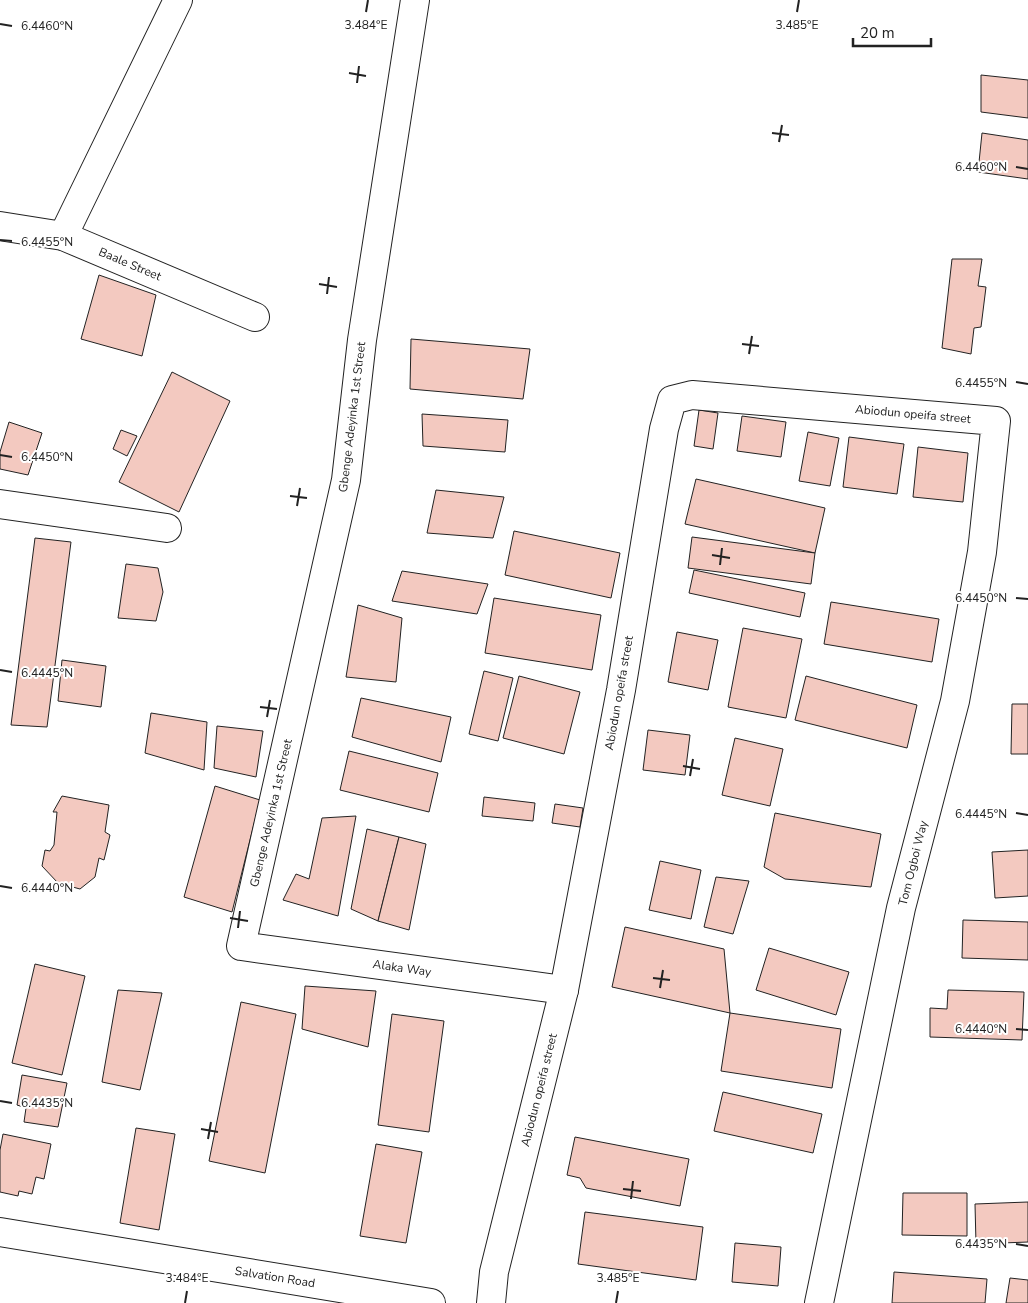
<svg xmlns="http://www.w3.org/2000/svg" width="1028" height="1303" font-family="'Nunito Sans',sans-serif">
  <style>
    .building { fill: #f3c9c0; stroke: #222 }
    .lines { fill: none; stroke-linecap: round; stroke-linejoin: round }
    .minor-casing { stroke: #222; stroke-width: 30 }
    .minor { stroke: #fff; stroke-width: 28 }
    .ticks { fill: none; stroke: #222; stroke-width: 2 }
    .labels { text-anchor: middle; stroke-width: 4; stroke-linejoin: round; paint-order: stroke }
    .street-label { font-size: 12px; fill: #222; stroke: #fff }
    .ticks-label { font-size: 12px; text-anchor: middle; fill: #222; stroke: #fff; stroke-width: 4; stroke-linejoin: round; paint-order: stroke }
  </style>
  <rect width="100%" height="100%" fill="#fff"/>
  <g class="building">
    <polygon points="981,75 1028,80 1028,118 981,112"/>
    <polygon points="982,133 1028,140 1028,179 978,172"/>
    <polygon points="952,259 982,259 978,286 986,287 981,327 974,328 971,354 942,348"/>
    <polygon points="99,275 156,295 142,356 81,339"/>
    <polygon points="411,339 530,349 523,399 410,389"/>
    <polygon points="172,372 230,401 179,512 119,482"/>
    <polygon points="699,410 718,413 713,449 694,446"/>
    <polygon points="422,414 508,420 505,452 423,446"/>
    <polygon points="742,416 786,422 781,457 737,451"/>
    <polygon points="9,422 42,433 28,475 0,469 0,452"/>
    <polygon points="121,430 137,436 127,456 113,449"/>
    <polygon points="808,432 839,438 830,486 799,481"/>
    <polygon points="849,437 904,444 897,494 843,487"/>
    <polygon points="918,447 968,453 963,502 913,497"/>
    <polygon points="696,479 825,508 815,553 685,524"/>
    <polygon points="436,490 504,497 493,538 427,533"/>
    <polygon points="514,531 620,553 611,598 505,575"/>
    <polygon points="692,537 815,553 811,584 688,568"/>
    <polygon points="35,538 71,542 47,727 11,725"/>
    <polygon points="126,564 158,568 163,592 156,621 118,618"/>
    <polygon points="694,570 805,593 800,617 689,593"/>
    <polygon points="402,571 488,584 477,614 392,601"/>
    <polygon points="494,598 601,615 592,670 485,653"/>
    <polygon points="831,602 939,619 932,662 824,644"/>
    <polygon points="358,605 402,618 396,682 346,677"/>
    <polygon points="743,628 802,639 786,718 728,707"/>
    <polygon points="677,632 718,640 708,690 668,682"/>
    <polygon points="62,660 106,666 101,707 58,701"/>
    <polygon points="484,671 513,678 498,741 469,734"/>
    <polygon points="519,676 580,692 564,754 503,738"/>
    <polygon points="806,676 917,705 907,748 795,720"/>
    <polygon points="361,698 451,717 441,762 352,737"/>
    <polygon points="1012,704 1028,704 1028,754 1011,754"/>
    <polygon points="151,713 207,722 204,770 145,753"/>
    <polygon points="217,726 263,731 256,777 214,768"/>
    <polygon points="648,730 690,735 685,775 643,770"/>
    <polygon points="735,738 783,749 770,806 722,795"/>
    <polygon points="349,751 438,773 429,812 340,790"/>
    <polygon points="215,786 260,800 232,912 184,897"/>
    <polygon points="62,796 109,805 105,832 110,835 104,860 99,858 95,877 80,889 58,883 42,866 45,850 50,851 54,845 57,812 53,812"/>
    <polygon points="484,797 535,803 533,821 482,816"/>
    <polygon points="555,804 583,808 580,827 552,823"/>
    <polygon points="775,813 881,834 871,887 785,879 764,867"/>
    <polygon points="356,816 338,916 283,900 296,874 309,879 322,818"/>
    <polygon points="367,829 399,837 378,921 351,909"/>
    <polygon points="399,837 426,844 409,930 378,921"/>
    <polygon points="1028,850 1028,896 995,898 992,852"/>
    <polygon points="660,861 701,870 691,919 649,910"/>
    <polygon points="716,877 749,881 733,934 704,927"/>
    <polygon points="963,920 1028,922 1028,960 962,958"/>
    <polygon points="625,927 724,949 730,1013 612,987"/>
    <polygon points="769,948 849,972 836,1015 756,990"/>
    <polygon points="35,964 85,976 62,1075 12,1063"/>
    <polygon points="305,986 376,991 368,1047 302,1029"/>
    <polygon points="118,990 162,993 140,1090 102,1082"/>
    <polygon points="948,990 1024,992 1022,1040 930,1037 930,1008 947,1009"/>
    <polygon points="241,1002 296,1014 265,1173 209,1161"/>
    <polygon points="730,1013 841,1029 832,1088 721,1071"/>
    <polygon points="392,1014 444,1021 429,1132 378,1125"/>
    <polygon points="22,1075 67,1083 58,1127 24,1122 26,1108 17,1105"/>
    <polygon points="723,1092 822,1114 813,1153 714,1131"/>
    <polygon points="136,1128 175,1134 159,1230 120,1223"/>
    <polygon points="3,1134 51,1144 44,1179 36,1177 32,1194 19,1191 18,1196 0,1192 0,1150"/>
    <polygon points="575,1137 689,1159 680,1206 586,1188 580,1178 567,1175"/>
    <polygon points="376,1144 422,1152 406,1243 360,1236"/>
    <polygon points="903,1193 967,1193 967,1236 902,1235"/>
    <polygon points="1028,1202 1028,1242 976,1244 975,1204"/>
    <polygon points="585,1212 703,1227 696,1280 578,1264"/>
    <polygon points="735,1243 781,1247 778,1286 732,1282"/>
    <polygon points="894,1272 987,1279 985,1303 892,1303"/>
    <polygon points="1010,1278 1028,1280 1028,1303 1006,1303"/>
  </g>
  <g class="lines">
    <g class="minor-casing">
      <g id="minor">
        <polyline points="415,0 362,340 346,480 241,946 564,990"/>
        <polyline points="0,226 63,236 255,317"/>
        <polyline points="63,236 178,0"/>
        <polyline points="0,504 167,528"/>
        <polyline points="0,1232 431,1303"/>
        <polyline points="491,1303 494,1272 564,990 621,690 664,429 672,400 692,395 996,421 982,552 955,701 901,908 819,1303"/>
      </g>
    </g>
    <use href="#minor" class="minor"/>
  </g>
  <path class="ticks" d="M 366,12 L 368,0M 797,12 L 799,0M 0,24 L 12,26M 349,73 L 366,76M 357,83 L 359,66M 772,133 L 789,135M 779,142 L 782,125M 1016,167 L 1028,169M 0,240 L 12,241M 319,284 L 337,287M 327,294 L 329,277M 742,344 L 759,346M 749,354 L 752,336M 1016,382 L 1028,384M 0,455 L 12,457M 290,496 L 307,498M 297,506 L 300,488M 712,555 L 730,558M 720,565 L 722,548M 1016,598 L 1028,599M 0,670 L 12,672M 260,707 L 277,709M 267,717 L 270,700M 683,766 L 700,769M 690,776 L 693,759M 1016,813 L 1028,815M 0,886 L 12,888M 230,918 L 248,921M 238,928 L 240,911M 653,978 L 670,980M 660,988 L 663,970M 1016,1029 L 1028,1030M 0,1101 L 12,1103M 201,1129 L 218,1132M 208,1139 L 211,1122M 623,1189 L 641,1191M 631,1199 L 633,1181M 1016,1244 L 1028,1246M 185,1303 L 187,1291M 616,1303 L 618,1291"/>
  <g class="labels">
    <g class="street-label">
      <text transform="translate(130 264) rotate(23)" y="4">Baale Street</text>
      <text transform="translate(913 414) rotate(5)" y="4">Abiodun opeifa street</text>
      <text transform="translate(352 417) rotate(-83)" y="4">Gbenge Adeyinka 1st Street</text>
      <text transform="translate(619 693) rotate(-80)" y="4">Abiodun opeifa street</text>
      <text transform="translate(271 813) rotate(-77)" y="4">Gbenge Adeyinka 1st Street</text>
      <text transform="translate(913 863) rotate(-76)" y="4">Tom Ogboi Way</text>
      <text transform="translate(402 968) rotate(8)" y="4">Alaka Way</text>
      <text transform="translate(539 1090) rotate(-76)" y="4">Abiodun opeifa street</text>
      <text transform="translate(275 1277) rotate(9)" y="4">Salvation Road</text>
    </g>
  </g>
  <g class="ticks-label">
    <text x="366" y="29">3.484°E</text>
    <text x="797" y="29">3.485°E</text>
    <text x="47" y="30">6.4460°N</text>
    <text x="981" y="171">6.4460°N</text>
    <text x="47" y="246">6.4455°N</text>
    <text x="981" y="387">6.4455°N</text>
    <text x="47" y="461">6.4450°N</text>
    <text x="981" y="602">6.4450°N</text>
    <text x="47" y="677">6.4445°N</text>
    <text x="981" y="818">6.4445°N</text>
    <text x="47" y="892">6.4440°N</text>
    <text x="981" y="1033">6.4440°N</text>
    <text x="47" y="1107">6.4435°N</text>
    <text x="981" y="1248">6.4435°N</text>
    <text x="187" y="1282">3.484°E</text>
    <text x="618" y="1282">3.485°E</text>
  </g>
  <path d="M853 38v8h78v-8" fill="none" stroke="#222222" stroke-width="2.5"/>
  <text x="860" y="38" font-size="15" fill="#222222" stroke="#ffffff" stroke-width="4" paint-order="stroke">20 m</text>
</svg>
